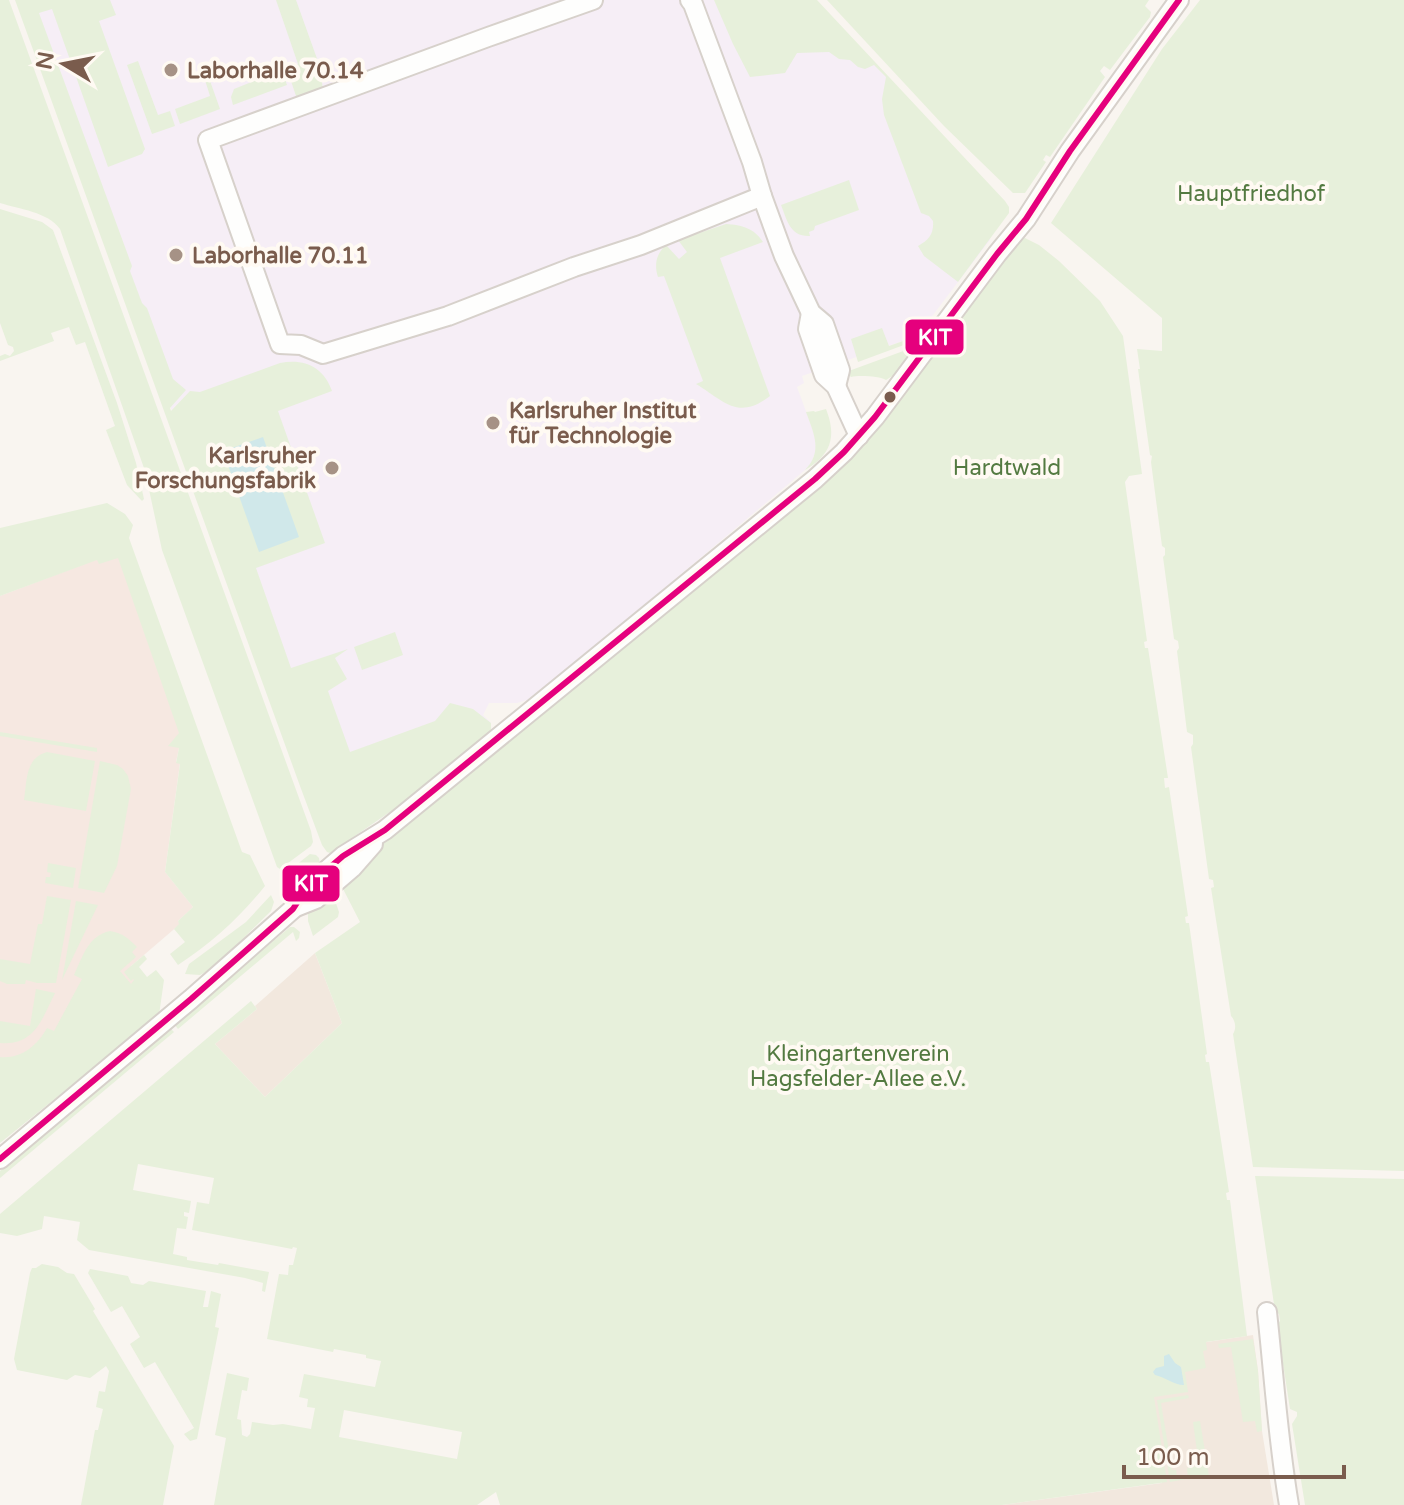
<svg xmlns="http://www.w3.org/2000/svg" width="1404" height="1505" font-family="'Varela Round',sans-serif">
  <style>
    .residential { fill: #f2e8de }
    .commercial { fill: #f6e8e1 }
    .education { fill: #f6eef6 }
    .green { fill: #e7f0db; fill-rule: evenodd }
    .water { fill: #d0e8ea }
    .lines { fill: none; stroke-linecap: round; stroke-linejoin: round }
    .minor-casing { stroke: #d7d1cb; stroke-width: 22 }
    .minor { stroke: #fefefd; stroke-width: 18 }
    .bus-1-casing { stroke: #fffaf3; stroke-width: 12 }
    .bus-1 { stroke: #e5007d; stroke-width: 6 }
    .poi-dot { fill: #a69286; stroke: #fffaf3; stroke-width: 3 }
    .bus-dot { fill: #7a5c4d; stroke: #fffaf3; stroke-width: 3 }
    .labels { text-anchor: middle; stroke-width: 8; stroke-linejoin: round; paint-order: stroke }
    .poi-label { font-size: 22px; font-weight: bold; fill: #7a5c4d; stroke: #fffaf3; text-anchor: start }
    .park-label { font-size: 22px; fill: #537a41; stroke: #fffaf3 }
    .line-badge { stroke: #fffaf3; stroke-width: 3 }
    .badge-label { font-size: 22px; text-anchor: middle; font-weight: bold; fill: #fff }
  </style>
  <rect width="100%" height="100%" fill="#f9f5f0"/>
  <g class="residential">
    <polygon points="315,953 342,1023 265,1097 215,1044 257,1009 255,1006"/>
    <polygon points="1253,1335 1258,1371 1262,1431 1274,1505 1002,1505 1162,1483 1142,1352"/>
  </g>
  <polygon class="commercial" points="124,549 196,751 179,748 176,762 180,763 165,872 193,907 178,921 180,924 131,966 144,981 0,1100 0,596"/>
  <polygon class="education" points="22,0 815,0 988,187 990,240 917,336 802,376 804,383 797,387 814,433 817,449 811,464 805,470 586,654 527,700 517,703 489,703 483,715 491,723 491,732 403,803 333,851"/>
  <g class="green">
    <path d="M 0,0 L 9,0 L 10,3 L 311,831 L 313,842 L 311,846 L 280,869 L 277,867 L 162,550 L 145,471 L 60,229 C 48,212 19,209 0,203 Z"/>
    <path d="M 15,0 L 110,0 L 116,15 L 99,21 L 145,149 L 142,154 L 108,167 L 52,9 L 39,13 L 132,266 L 130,271 L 142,303 L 147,308 L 173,379 L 186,390 L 170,408 L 171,411 L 190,391 L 200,392 L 280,363 C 304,358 324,367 332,391 L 278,411 L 325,543 L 256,568 L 291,668 L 348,649 L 335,658 L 347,679 L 328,691 L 350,752 L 435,721 L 450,703 L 473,709 L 491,723 L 491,732 L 403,803 L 330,853 L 327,852 L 322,845 L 300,786 Z"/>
    <polygon points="276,0 296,0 320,67 323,90 297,99 287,69 298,64"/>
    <path d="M 714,0 L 817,0 L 1005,201 L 1009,207 L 1009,213 L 958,282 L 924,256 L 918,246 C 929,240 934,234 933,221 L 929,216 L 921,213 L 884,115 L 882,99 L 886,77 L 874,65 L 865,69 L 858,67 L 850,60 L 839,59 L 829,52 L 797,53 L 785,73 L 750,77 L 733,44 Z"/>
    <polygon points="827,0 1149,0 1145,6 1151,12 1150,17 1110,70 1104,66 1100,71 1105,77 1050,157 1046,155 1043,160 1046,162 1025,193 1013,193 944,126"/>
    <path d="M 1200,0 L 1404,0 L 1404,1171 L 1253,1167 L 1233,1034 C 1237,1028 1235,1020 1231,1016 L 1211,888 L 1214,887 L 1213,880 L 1209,879 L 1191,747 L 1193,744 L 1193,735 L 1187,732 L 1177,651 L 1179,648 L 1178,641 L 1174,639 L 1163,557 L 1165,555 L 1165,548 L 1162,546 L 1151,462 L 1152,456 L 1150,455 L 1138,369 L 1140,369 L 1137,349 L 1162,351 L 1162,318 L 1051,223 L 1162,49 Z"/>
    <polygon points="138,61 158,115 170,111 175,126 152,134 127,65"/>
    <polygon points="282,70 287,85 233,105 231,97 234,89"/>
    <polygon points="209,78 220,109 180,124 175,109 210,96 205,80"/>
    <path d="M 849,180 L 859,210 L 815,226 L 814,230 L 809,232 L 810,236 C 790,237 787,220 781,205 Z"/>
    <polygon points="0,209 42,222 53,230 117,403 136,463 144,499 142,501 127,485 106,430 115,426 85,342 76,345 69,327 51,333 54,341 0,361 0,356 5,354 10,356 14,351 13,347 8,345 0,323"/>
    <path d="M 726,224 C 742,225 754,228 763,242 L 720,258 L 770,396 C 738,421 724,401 696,384 L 703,381 L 664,276 L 658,277 C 654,265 656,254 666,245 L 679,259 L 687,252 L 678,240 Z"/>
    <path d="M 1025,238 L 1039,245 L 1059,261 L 1100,301 L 1123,336 L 1142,474 L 1129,476 L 1125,482 L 1147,641 L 1144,642 L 1145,648 L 1148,648 L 1168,778 L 1164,778 L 1165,788 L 1169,787 L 1188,916 L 1185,917 L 1186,923 L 1189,923 L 1207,1054 L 1205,1055 L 1206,1062 L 1209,1062 L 1229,1192 L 1226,1193 L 1227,1200 L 1230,1200 L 1247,1336 L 1206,1342 L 1207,1350 L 1203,1351 L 1206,1368 L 1185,1372 L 1188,1392 L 1154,1397 L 1167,1482 L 1002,1505 L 500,1505 L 496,1492 L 477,1505 L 214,1505 L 226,1438 L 215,1435 L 227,1373 L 249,1378 L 247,1391 L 242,1390 L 237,1419 L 241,1420 L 242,1435 L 247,1437 L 250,1434 L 252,1422 L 273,1425 L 283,1424 L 311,1429 L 315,1408 L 307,1407 L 308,1399 L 299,1397 L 304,1374 L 375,1387 L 381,1361 L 366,1358 L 366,1355 L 334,1349 L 333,1352 L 267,1339 L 279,1274 L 288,1275 L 289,1265 L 293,1265 L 297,1248 L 293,1247 L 292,1249 L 192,1230 L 197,1202 L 209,1204 L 214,1178 L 138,1164 L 133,1190 L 191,1201 L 189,1213 L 184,1212 L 184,1216 L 188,1217 L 186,1229 L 177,1228 L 173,1254 L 187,1257 L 187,1260 L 218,1265 L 219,1263 L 269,1272 L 265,1292 L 262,1291 L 263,1283 L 245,1278 L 89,1250 L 77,1240 L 80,1222 L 44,1216 L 42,1229 L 17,1236 L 0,1233 L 0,1214 L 251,1001 L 257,1009 L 215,1044 L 265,1097 L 342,1023 L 315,953 L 360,922 L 341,885 L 396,830 L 850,458 L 868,440 L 1007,255 L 1020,239 ZM 344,1410 L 462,1432 L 457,1459 L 339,1437 Z"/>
    <polygon points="882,328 889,346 917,336 912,342 858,362 851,339"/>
    <path d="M 917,346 L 897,373 L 886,380 C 880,376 858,375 851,377 L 846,372 Z"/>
    <path d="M 826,409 C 837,437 831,455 805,470 C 823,452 814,434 806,412 L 814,411 L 815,412 Z"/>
    <path d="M 107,503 L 125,514 L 133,525 L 129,538 L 242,852 L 250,855 L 265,886 C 239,918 213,942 178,965 L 170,954 L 185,942 L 174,929 L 179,924 L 178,921 L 193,907 L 165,872 L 180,764 L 176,763 L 179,748 L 168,746 L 179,733 L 118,558 L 99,564 L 97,560 L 0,596 L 0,528 Z"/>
    <polygon points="395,632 403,655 362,670 354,647"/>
    <polygon points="0,732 97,748 97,752 0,736"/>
    <path d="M 47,752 L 95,761 L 86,811 L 24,800 C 27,781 25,758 47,752 Z"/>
    <polygon points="100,761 117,765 123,769 128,776 131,789 117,866 104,893 78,888"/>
    <polygon points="310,854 316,855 319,858 320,866 297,887 289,886 282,880 286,873"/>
    <polygon points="48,863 76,868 73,888 45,883 46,877 50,877 51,873 47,872"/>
    <polygon points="332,892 339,912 338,917 313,936 308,921 308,913"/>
    <polygon points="271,895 274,902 271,911 213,968 200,975 185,974 189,964 246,922"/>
    <polygon points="47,896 71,900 56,983 37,983 26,980 25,984 7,984 0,981 0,959 30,964 38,924 42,924"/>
    <polygon points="76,901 98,905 62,980"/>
    <polygon points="290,927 294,927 300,932 299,938 296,941 293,932 178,1029 174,1024"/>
    <path d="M 110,931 C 123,933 129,939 137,947 L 132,952 L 136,957 L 120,971 L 131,984 L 134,980 L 133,979 L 131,981 L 124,972 L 144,955 L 147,959 L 139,967 L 147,977 L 156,970 L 164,980 L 159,1015 L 0,1143 L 0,1057 C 21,1059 37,1046 47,1028 L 54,1031 L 82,979 L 74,975 C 83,956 88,936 110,931 Z"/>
    <path d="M 36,989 L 55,993 C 42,1019 35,1046 0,1043 L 0,1021 L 30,1026 Z"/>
    <polygon points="170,1028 174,1032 0,1178 0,1171"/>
    <polygon points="1255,1176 1404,1179 1404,1505 1305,1505 1292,1424 1297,1416 1297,1412 1290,1409 1277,1325 1280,1321 1279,1314 1275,1311"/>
    <polygon points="42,1264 58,1267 67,1273 74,1274 95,1309 93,1311 174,1446 163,1505 81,1505 95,1430 98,1430 103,1409 96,1407 99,1391 105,1392 109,1371 106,1366 90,1378 75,1375 67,1380 17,1370 14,1359 30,1273 32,1268 36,1268"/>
    <polygon points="90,1269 128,1276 131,1283 143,1285 149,1281 206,1291 203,1307 208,1307 211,1291 221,1294 215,1327 219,1328 197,1439 190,1441 184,1434 194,1428 155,1362 144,1368 130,1344 140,1337 122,1306 111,1312 88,1273"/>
    <polygon points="1253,1339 1258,1371 1262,1431 1257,1432 1255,1421 1243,1422 1231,1347 1219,1348 1218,1344"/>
    <polygon points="1188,1395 1189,1398 1161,1403 1172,1470 1176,1470 1177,1477 1185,1476 1186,1479 1170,1482 1157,1400"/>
    <polygon points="1200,1421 1209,1476 1188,1479 1187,1468 1199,1466 1193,1422"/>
  </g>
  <g class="water">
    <polygon points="263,437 299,537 259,552 223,451"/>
    <path d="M 1169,1354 L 1175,1363 L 1181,1367 L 1184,1385 C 1177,1386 1164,1377 1155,1375 L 1153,1372 L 1156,1368 L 1164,1366 L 1164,1356 Z"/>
  </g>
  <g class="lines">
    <g class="minor-casing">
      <g id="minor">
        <polyline points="593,0 488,37 208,140 280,344 301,345 323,354 448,316 574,267 641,245 762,196"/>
        <polyline points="690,0 693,4 752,162 762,196 784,256 811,313 824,324 840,370 836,386"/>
        <polyline points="811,313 808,329 824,375 836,386 859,436"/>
        <polyline points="296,907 316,899 352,868 373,844"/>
        <polyline points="0,1159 191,999 293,909 307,887 343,856 385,830 815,479 844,452 875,417 997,254 1026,219 1070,151 1179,0"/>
        <path d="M 1267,1312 C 1274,1376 1278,1441 1289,1505"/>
      </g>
    </g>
    <use href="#minor" class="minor"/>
    <g class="bus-1-casing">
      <polyline id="bus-1" points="0,1159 191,999 293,909 307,887 343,856 385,830 815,479 844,452 875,417 997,254 1026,219 1070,151 1179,0"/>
    </g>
    <use href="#bus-1" class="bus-1"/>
  </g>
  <g class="poi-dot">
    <circle cx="171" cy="70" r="8"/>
    <circle cx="176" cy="255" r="8"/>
    <circle cx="493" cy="423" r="8"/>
    <circle cx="332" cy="468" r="8"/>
  </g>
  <circle class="bus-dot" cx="890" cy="397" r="7"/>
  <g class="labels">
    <g class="poi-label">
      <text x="187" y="78">Laborhalle 70.14</text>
      <text x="192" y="263">Laborhalle 70.11</text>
      <text x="509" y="418">Karlsruher Institut<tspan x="509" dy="25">für Technologie</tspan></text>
      <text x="316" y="463" text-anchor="end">Karlsruher<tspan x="316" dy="25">Forschungsfabrik</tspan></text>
    </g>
    <g class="park-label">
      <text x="1251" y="201">Hauptfriedhof</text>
      <text x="1007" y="475">Hardtwald</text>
      <text x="858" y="1061">Kleingartenverein<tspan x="858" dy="25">Hagsfelder-Allee e.V.</tspan></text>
    </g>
  </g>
  <g class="line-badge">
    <rect x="904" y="318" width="61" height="38" rx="8" fill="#e5007d"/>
    <rect x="281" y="864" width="60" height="39" rx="8" fill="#e5007d"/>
  </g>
  <g class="badge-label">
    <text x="935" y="345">KIT</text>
    <text x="311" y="891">KIT</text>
  </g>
  <g transform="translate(64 64) rotate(280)" stroke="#fffaf3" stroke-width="6" paint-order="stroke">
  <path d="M0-6L14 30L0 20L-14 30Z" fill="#7a5c4d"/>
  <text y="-12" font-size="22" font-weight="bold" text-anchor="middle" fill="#7a5c4d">N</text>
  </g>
  <path d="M1124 1465v12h220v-12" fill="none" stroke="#7a5c4d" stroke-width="4"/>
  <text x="1136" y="1465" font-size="24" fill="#7a5c4d" stroke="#fffaf3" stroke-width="6" paint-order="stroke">100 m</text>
</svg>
